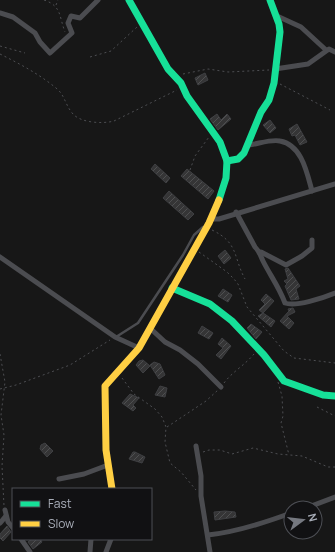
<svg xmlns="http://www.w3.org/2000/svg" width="335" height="552" font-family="Manrope,sans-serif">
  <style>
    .building { fill: url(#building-hatch); stroke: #3f4043 }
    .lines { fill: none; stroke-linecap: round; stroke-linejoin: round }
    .path { stroke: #4d4e52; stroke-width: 1; stroke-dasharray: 2 3; stroke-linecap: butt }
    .lane { stroke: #4b4c50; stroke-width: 2.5 }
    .street { stroke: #4b4c50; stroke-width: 5 }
    .fast { stroke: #16e098; stroke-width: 7 }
    .slow { stroke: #ffcf43; stroke-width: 7 }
  </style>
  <defs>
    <pattern id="building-hatch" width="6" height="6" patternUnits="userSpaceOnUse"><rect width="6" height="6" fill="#353536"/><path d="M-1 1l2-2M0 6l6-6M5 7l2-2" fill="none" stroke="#4f5051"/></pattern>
  </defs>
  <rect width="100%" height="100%" fill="#171717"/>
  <g class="building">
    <polygon points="205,73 208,80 198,85 195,78"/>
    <polygon points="217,114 221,120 227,114 231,119 218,130 210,119"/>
    <polygon points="270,120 276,128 270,133 263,125"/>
    <polygon points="297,124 307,142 300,145 295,135 292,136 289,129"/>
    <polygon points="155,164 170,178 166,183 151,169"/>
    <polygon points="187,169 214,191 208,199 181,176"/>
    <polygon points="169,191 194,214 188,220 163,198"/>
    <polygon points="225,250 231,258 224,264 218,256"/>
    <polygon points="288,268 300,286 296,289 299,299 291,300 285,286 287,284 284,281 288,279 285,269"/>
    <polygon points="223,289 232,295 228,302 218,296"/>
    <polygon points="266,294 274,301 263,313 275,321 271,327 258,316 263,313 259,310 265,304 261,300"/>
    <polygon points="293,308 295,312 287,316 294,323 289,329 280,321 289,311 288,309"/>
    <polygon points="251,324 262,332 256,339 247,328"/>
    <polygon points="202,326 213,333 209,339 198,333"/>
    <polygon points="222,338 231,346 221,359 216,355 223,348 218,344"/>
    <polygon points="143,360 150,366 143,373 136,365 139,361"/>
    <polygon points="154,362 160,364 165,375 159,379 150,365"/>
    <polygon points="160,386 167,388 165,397 155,395"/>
    <polygon points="130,394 139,398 133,405 136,408 133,411 122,403"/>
    <polygon points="45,443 53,451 47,457 40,449 41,445"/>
    <polygon points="133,452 135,452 145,457 142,463 129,459"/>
    <polygon points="225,511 235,512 236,517 215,520 214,512"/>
    <polygon points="7,526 11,532 3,541 0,538 0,534"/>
    <polygon points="32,539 40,539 42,542 33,549 28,542"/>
  </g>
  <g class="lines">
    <g class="path">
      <path d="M 44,0 C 62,6 59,17 65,32"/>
      <polyline points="56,5 58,0"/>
      <polyline points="0,46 25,53"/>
      <path d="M 0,54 C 20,64 39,74 56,88 C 65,95 65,105 73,114 C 81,123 103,124 114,121 L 177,90"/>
      <polyline points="90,57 111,51 137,27"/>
      <polyline points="183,74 208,69 228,72 269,70"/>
      <polyline points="280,84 330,110"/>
      <polyline points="190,170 195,156 209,137"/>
      <path d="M 212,230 C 239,243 233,257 245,279"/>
      <polyline points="199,252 227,272 234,279 238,284 247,307 284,351 294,358 335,363"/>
      <polyline points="0,354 5,382 1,415 4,435 2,466 4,506"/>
      <polyline points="122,378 134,394 155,409 162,417 166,427 165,442 170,463 181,472 196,490"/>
      <polyline points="278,382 282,396 283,416 281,423 289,455"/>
      <path d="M 224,383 C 232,372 245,365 254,354"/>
      <polyline points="0,389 16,385 70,365 110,340"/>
      <polyline points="317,407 335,416"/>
      <polyline points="167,427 206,401 218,390"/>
      <polyline points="203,452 209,450 220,450 232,454 253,448 278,454 302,456 328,467 335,467"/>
    </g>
    <polyline class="lane" points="116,337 138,323 183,255 194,235 203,227"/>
    <g class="street">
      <polyline points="0,13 13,17 35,33 40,42 50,53 72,33 68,23 71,16 80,18 98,0"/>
      <polyline points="277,16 301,27 326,50"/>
      <polyline points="275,69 308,64 329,49 335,52"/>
      <path d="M 249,145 C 258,144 271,139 280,141 C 302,145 307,173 312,191"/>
      <path d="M 236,212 L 255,247 C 260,252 260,255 263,261 C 270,275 279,287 285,303 C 296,307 323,298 335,293"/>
      <polyline points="211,219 219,219 335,184"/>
      <polyline points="261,252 286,265 302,256 312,248 312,240"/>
      <polyline points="0,257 115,337 139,348"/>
      <polyline points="151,329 165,342 180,350 198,364 221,387"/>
      <polyline points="196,446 201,476 201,496 210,552"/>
      <polyline points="59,479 84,474 108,465"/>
      <polyline points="306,508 335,497"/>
      <polyline points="5,510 8,522 13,528"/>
      <polyline points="0,523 6,516"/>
      <path d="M 208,535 C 237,532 264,523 291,513"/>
      <polyline points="21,539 30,552"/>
      <polyline points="90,552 91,539"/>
      <polyline points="106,552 111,539"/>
    </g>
    <g class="fast">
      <polyline points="129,0 168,69 181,83 187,96 220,142 227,161 226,178 219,200"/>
      <polyline points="227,161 238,159 244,153 261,112 269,100 274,83 280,32 279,24 270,0"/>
      <polyline points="172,288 210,304 232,321 264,355 284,381 323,395 335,396"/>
    </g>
    <polyline class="slow" points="112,489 106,450 105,386 139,348 209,223 219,200"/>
  </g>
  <rect x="12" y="488" width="140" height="52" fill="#111113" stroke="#4d4f55"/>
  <rect x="20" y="501" width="20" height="6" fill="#16e098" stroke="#4d4f55"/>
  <text x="48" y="508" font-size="12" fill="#a8adb8">Fast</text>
  <rect x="20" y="521" width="20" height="6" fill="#ffcf43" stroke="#4d4f55"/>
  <text x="48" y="528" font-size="12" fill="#a8adb8">Slow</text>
  <g transform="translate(303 520) rotate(75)"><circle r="19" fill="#111113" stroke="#4d4f55"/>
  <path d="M0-3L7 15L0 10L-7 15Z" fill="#757880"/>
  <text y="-6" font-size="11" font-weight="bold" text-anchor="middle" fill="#a8adb8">N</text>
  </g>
</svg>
